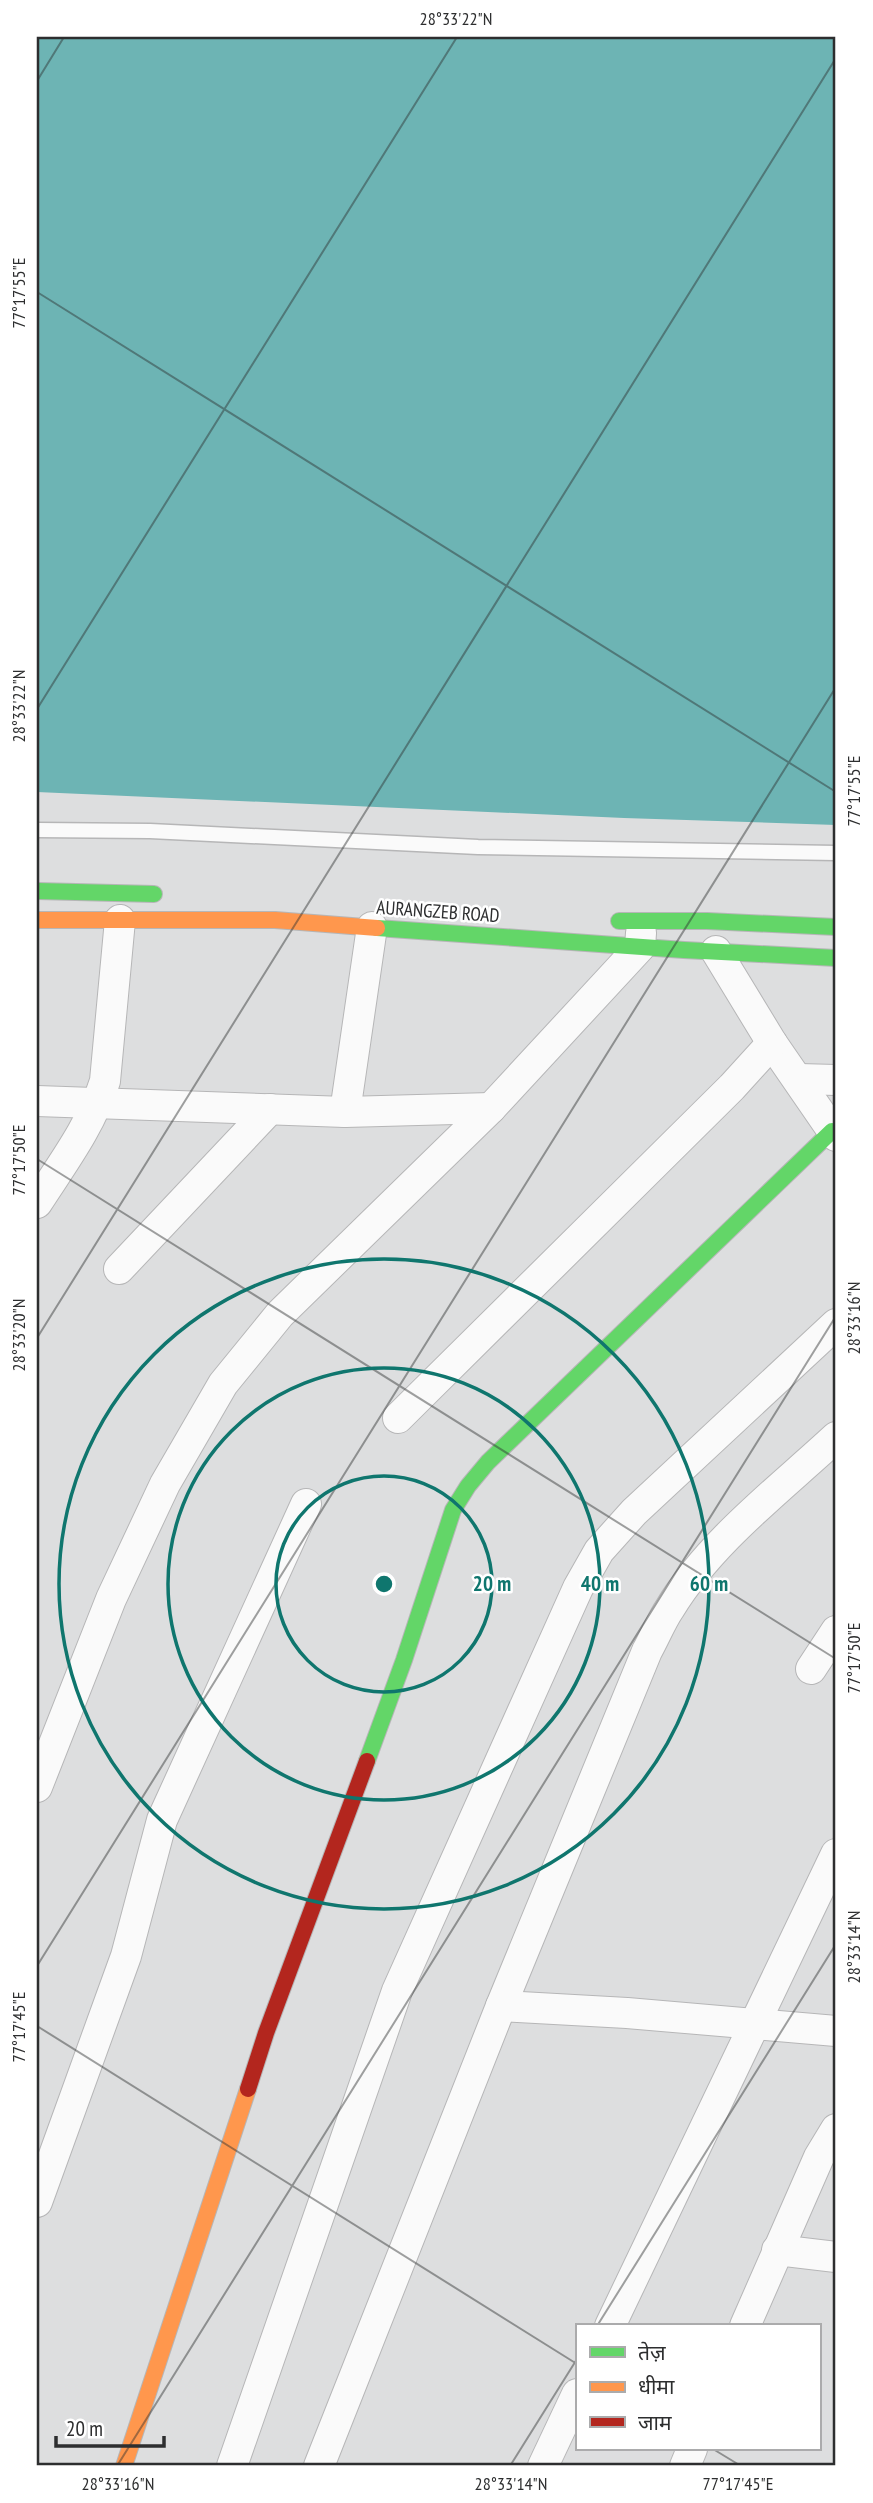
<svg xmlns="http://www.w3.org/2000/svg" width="873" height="2503" font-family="'PT Sans Narrow','Noto Sans Devanagari',sans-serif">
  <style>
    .water { fill: #6db4b4 }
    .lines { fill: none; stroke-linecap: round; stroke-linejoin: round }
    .lane-casing { stroke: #b6b6b7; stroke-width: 17 }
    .street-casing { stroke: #b6b6b7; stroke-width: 32 }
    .fast-casing { stroke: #b6b6b7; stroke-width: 18 }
    .slow-casing { stroke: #b6b6b7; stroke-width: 18 }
    .jam-casing { stroke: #b6b6b7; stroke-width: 18 }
    .lane { stroke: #fafafa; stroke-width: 14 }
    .street { stroke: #fafafa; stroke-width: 30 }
    .fast { stroke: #63d668; stroke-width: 16 }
    .slow { stroke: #ff974d; stroke-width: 16 }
    .jam { stroke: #b3261e; stroke-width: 16 }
    .ticks { fill: none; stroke: #2d2e2f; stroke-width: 2; stroke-opacity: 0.45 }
    .ring { fill: none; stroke: #0f766e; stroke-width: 3.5 }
    .labels { text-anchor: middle; stroke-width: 5; stroke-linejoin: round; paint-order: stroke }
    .street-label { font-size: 19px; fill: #2d2e2f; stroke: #fff }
    .centre { fill: #0f766e; stroke: #fff; stroke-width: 3.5 }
    .ring-label { font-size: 21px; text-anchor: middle; font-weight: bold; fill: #0f766e; stroke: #fff; stroke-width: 5; stroke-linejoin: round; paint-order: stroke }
    .neatline { fill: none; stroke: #2d2e2f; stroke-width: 2.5 }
    .ticks-label { font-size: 18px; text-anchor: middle; fill: #2d2e2f }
  </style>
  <rect width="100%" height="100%" fill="#dddedf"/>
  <polygon class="water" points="37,37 836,37 836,825 624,818 37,792"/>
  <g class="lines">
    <g class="lane-casing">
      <polyline id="lane" points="37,830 150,831 478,847 836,853"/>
    </g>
    <g class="street-casing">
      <g id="street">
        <polyline points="716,951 772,1043 836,1136"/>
        <polyline points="799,1079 836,1080"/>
        <polyline points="37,1101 345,1112 491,1108"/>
        <polyline points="345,1112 372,927"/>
        <path d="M 37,1203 C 62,1164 91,1126 105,1081 L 120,920"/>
        <polyline points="119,1269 270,1109"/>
        <polyline points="398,1418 732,1087 772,1043"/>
        <polyline points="811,1669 836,1631"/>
        <polyline points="37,1787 111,1599 165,1484 223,1384 280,1314 491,1108 640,947 641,933"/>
        <polyline points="501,2006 627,2013 836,2031"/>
        <polyline points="37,2202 126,1956 162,1820 306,1504"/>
        <polyline points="777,2250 836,2257"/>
        <polyline points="610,2326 836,1854"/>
        <polyline points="745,2326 819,2157 836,2129"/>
        <polyline points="232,2466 397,1991 578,1588 599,1551 634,1512 836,1324"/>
        <path d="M 319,2466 L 501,2006 L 647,1651 C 655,1637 661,1621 670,1608 C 710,1542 780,1489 836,1437"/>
        <polyline points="543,2466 577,2394"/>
        <polyline points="685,2466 692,2449"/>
      </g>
    </g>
    <g class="fast-casing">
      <g id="fast">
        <polyline points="37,891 154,894"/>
        <polyline points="619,921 707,921 836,927"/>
        <polyline points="377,928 684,950 836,958"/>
        <polyline points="367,1761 404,1660 453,1510 468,1486 488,1462 832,1131"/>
      </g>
    </g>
    <g class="slow-casing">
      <g id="slow">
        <polyline points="37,920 275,920 377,928"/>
        <polyline points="124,2466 248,2089"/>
      </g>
    </g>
    <g class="jam-casing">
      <polyline id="jam" points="248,2089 266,2033 367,1761"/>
    </g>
    <use href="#lane" class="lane"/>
    <use href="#street" class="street"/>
    <use href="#fast" class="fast"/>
    <use href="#slow" class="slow"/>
    <use href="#jam" class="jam"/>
  </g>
  <path class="ticks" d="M 37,81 L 64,37M 37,292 L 836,792M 37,709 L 457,37M 37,1159 L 836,1659M 37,1338 L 836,58M 37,1966 L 836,687M 37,2026 L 577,2364M 597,2326 L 836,1944M 713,2449 L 741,2466M 117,2466 L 836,1316M 510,2466 L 577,2359"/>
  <g class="ring">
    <circle cx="384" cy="1584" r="108"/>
    <circle cx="384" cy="1584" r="216"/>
    <circle cx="384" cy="1584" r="325"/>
  </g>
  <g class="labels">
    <g class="street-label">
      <text transform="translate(438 911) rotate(4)" y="7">AURANGZEB ROAD</text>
    </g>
  </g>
  <circle cx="384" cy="1584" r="10" class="centre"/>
  <g class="ring-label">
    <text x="492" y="1591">20 m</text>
    <text x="600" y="1591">40 m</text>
    <text x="709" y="1591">60 m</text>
  </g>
  <rect width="873" height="2503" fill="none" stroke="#ffffff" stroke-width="77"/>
  <rect x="576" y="2324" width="245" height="126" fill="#ffffff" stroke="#ababac" stroke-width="2"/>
  <rect x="590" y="2347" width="35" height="10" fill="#63d668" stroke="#ababac" stroke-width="2"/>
  <text x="638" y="2360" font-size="21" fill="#2d2e2f">तेज़</text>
  <rect x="590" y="2382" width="35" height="10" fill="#ff974d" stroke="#ababac" stroke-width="2"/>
  <text x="638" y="2394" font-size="21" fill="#2d2e2f">धीमा</text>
  <rect x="590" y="2417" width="35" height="10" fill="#b3261e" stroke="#ababac" stroke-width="2"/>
  <text x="638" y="2430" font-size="21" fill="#2d2e2f">जाम</text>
  <path d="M56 2436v10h108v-10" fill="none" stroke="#2d2e2f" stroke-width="3.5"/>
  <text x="66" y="2436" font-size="21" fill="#2d2e2f" stroke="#ffffff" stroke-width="5" paint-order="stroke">20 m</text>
  <rect x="38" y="38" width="796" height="2426" class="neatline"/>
  <g class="ticks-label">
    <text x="456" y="25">28°33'22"N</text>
    <text transform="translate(19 293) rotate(-90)" y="6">77°17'55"E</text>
    <text transform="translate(19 706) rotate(-90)" y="6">28°33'22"N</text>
    <text transform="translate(854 791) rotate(-90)" y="6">77°17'55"E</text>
    <text transform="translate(19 1160) rotate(-90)" y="6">77°17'50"E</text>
    <text transform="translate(854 1318) rotate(-90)" y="6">28°33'16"N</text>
    <text transform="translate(19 1335) rotate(-90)" y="6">28°33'20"N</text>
    <text transform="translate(854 1658) rotate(-90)" y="6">77°17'50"E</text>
    <text transform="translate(854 1947) rotate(-90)" y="6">28°33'14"N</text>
    <text transform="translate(19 2027) rotate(-90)" y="6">77°17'45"E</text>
    <text x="118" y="2490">28°33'16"N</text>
    <text x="511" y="2490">28°33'14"N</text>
    <text x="738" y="2490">77°17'45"E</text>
  </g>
</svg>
